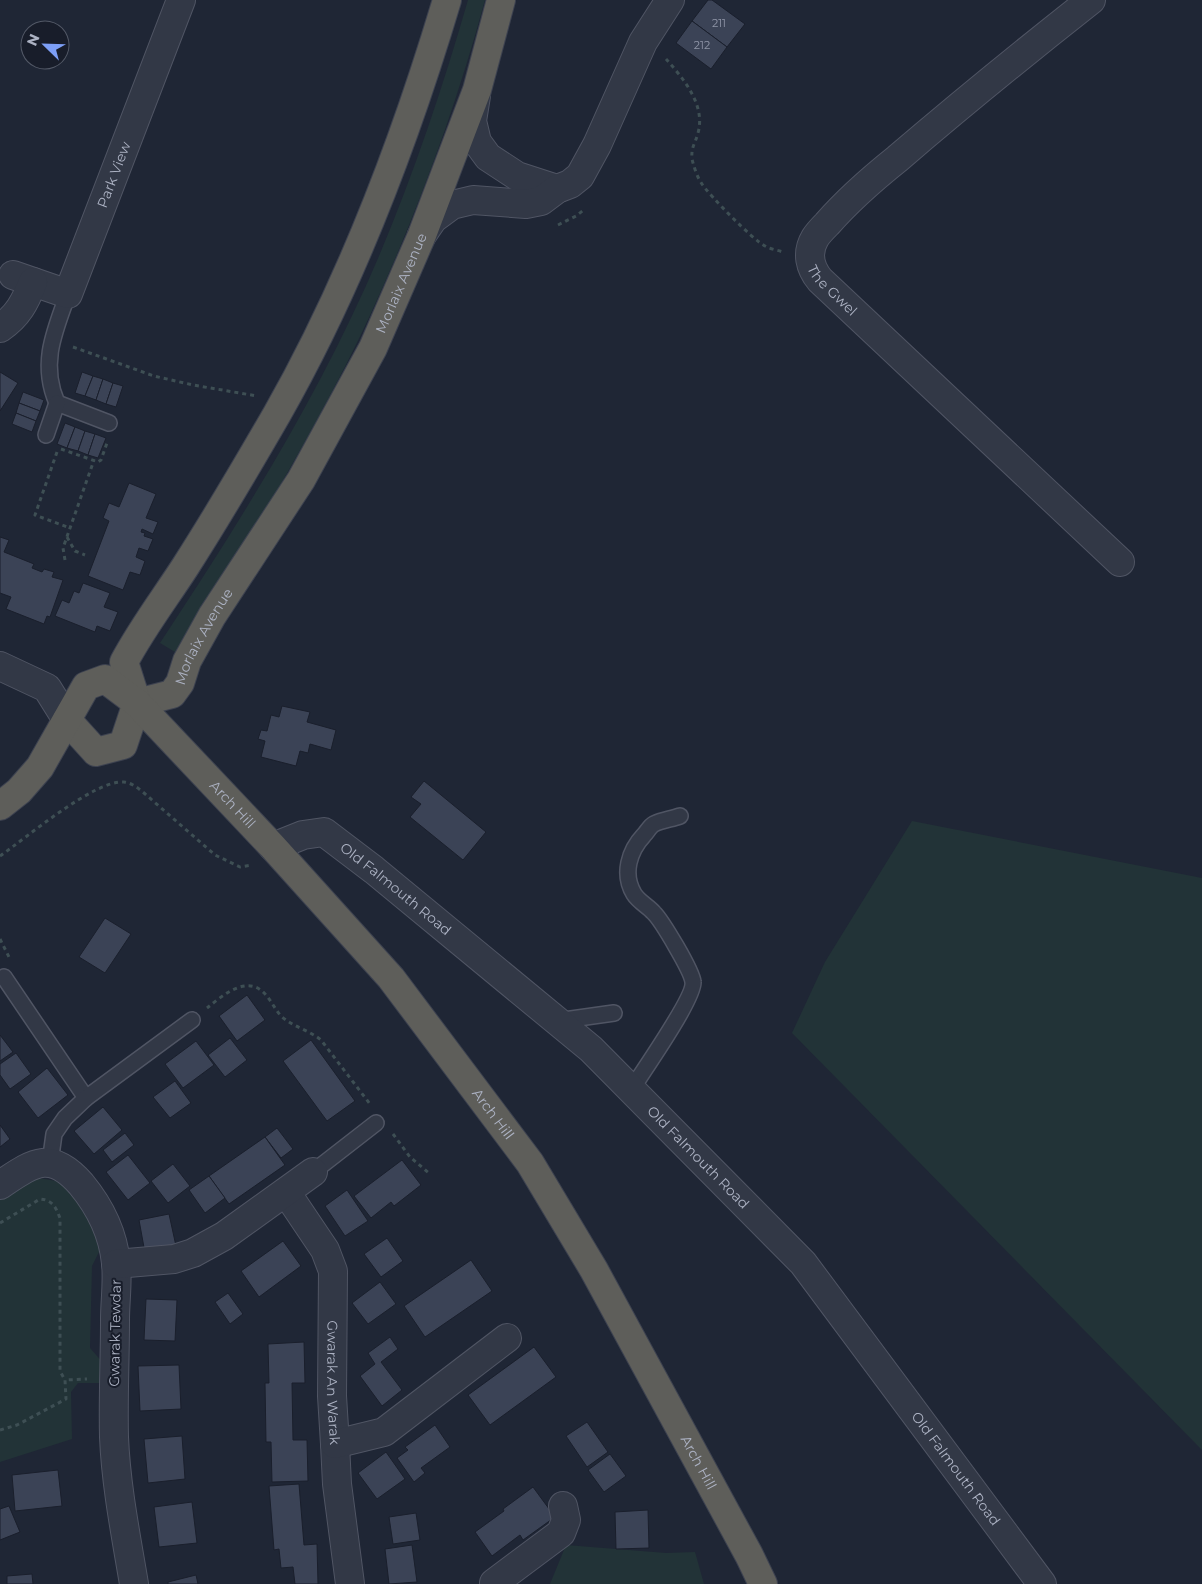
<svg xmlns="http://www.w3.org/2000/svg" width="1202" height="1584" font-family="Montserrat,sans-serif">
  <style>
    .green { fill: #223337 }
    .building { fill: #3b4356; stroke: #1a1f2c }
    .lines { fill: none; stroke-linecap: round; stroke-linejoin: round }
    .service-casing { stroke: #505564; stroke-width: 18 }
    .minor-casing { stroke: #505564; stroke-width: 30 }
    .tertiary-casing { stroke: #505564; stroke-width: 30 }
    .trunk-casing { stroke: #3d4250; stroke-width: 30 }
    .path { stroke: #3e4f54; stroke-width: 3; stroke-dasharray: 4 4; stroke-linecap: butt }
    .service { stroke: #323846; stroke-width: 15 }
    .minor { stroke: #323846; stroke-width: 28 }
    .tertiary { stroke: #323846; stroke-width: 28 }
    .trunk { stroke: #5e5e5a; stroke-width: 28 }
    .labels { text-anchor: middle; stroke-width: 4; stroke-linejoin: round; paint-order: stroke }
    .number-label { font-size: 11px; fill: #9096a8 }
    .street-label { font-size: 14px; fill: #acb2c3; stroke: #181d2a }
  </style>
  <rect width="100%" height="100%" fill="#1f2635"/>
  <g class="green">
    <path d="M 468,0 L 485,0 C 458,100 423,197 381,291 C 351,359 315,425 278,489 C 246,544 208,597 175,652 L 160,643 C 241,520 321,393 379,256 C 414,173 443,87 468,0 Z"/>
    <polygon points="912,821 1202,878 1202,1450 792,1033 825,962"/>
    <polygon points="39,1178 56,1181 69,1189 83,1209 96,1236 100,1250 92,1266 90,1348 104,1364 104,1383 78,1383 71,1392 72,1439 0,1462 0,1200 26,1181"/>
    <polygon points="566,1545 666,1553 695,1552 704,1584 550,1584"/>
  </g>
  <g class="building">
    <polygon points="708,0 712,0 745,24 727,47 692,21"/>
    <polygon points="692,21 727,47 711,69 676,43"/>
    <polygon points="0,372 18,383 0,411"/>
    <polygon points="82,372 93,376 85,396 75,393"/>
    <polygon points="93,376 103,379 96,400 85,396"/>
    <polygon points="103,379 113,383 106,404 96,400"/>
    <polygon points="113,383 123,386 116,407 106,404"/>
    <polygon points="23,392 44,400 40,411 19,403"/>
    <polygon points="19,403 40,411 36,421 16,413"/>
    <polygon points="16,413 36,421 32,432 12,424"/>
    <polygon points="65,423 75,427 67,448 57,444"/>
    <polygon points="75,427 85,431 78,451 67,448"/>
    <polygon points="85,431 95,434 88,455 78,451"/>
    <polygon points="95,434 106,438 98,458 88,455"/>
    <polygon points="129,483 156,494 146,518 158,522 153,534 142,529 141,532 145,533 144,536 153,539 148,551 139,548 136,557 145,561 140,575 130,572 123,590 88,576 109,521 103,518 109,503 119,507"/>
    <polygon points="0,537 9,540 4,552 34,564 32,568 42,572 44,569 54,572 52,577 63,580 50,617 47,616 44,624 6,609 11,597 0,593"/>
    <polygon points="83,583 110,593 104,607 118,612 110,631 97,626 95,632 55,616 62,600 69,603 74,591 79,593"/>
    <polygon points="282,706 310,712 307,722 336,730 331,750 310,744 308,753 300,751 296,766 261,757 265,741 258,739 261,730 267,731 271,715 279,717"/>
    <polygon points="424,781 486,832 463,860 410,817 421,804 411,797"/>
    <polygon points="105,918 131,934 105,973 79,957"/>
    <polygon points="247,995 265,1020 237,1041 219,1016"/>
    <polygon points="0,1035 13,1052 0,1061"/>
    <polygon points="230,1038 247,1060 225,1077 208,1055"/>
    <polygon points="311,1040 355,1101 327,1121 283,1061"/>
    <polygon points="196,1041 214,1065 183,1088 165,1064"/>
    <polygon points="16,1053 31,1074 10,1089 0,1075 0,1064"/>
    <polygon points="47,1068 68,1095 38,1118 18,1092"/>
    <polygon points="175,1081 191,1103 170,1118 153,1097"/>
    <polygon points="103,1107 122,1130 94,1154 74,1131"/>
    <polygon points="0,1125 10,1139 0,1147"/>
    <polygon points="277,1128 293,1149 281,1158 265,1137"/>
    <polygon points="125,1133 134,1145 112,1162 103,1150"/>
    <polygon points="265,1137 285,1165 229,1204 209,1176"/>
    <polygon points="128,1155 150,1183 128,1200 106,1172"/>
    <polygon points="402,1160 421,1185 394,1206 391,1202 371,1218 354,1196"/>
    <polygon points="173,1164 190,1186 168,1203 151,1181"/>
    <polygon points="209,1176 225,1198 205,1213 189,1190"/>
    <polygon points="347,1190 368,1221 345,1236 325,1206"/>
    <polygon points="169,1214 176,1246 145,1253 139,1220"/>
    <polygon points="387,1238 403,1261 381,1277 364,1254"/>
    <polygon points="283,1241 301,1266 259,1297 241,1271"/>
    <polygon points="471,1260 492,1291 425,1337 404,1306"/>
    <polygon points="380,1282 396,1304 368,1324 352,1303"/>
    <polygon points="228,1293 243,1314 230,1324 215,1302"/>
    <polygon points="146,1299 177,1300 175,1341 144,1340"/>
    <polygon points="390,1337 398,1349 381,1362 402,1390 382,1406 360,1376 375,1364 368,1353"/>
    <polygon points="304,1342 305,1383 292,1383 293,1440 307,1440 308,1481 272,1482 271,1442 266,1442 265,1383 269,1383 268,1344"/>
    <polygon points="534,1347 556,1377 490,1425 468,1395"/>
    <polygon points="179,1365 181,1409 140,1411 138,1366"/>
    <polygon points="587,1422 608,1452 587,1467 566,1436"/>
    <polygon points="435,1425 450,1447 421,1468 425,1473 414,1482 397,1458 408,1450 405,1447"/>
    <polygon points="182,1436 185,1479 148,1483 144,1439"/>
    <polygon points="386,1452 405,1479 377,1499 358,1473"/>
    <polygon points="610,1454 626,1476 604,1492 588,1470"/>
    <polygon points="58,1470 62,1506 15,1511 12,1475"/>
    <polygon points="299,1484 304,1545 317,1544 318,1584 295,1584 293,1567 281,1568 279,1549 274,1550 269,1486"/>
    <polygon points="533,1487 555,1517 523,1540 520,1535 492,1556 475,1532 504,1511 503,1509"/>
    <polygon points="192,1502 197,1543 159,1547 154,1507"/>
    <polygon points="9,1506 20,1532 0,1540 0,1509"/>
    <polygon points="648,1510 649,1548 616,1549 615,1512"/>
    <polygon points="416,1513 420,1540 393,1544 389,1517"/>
    <polygon points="412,1545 417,1582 389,1584 385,1549"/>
    <polygon points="32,1574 33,1584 7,1584 7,1576"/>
    <polygon points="196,1575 198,1584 168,1584 168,1582"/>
  </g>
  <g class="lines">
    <g class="service-casing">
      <g id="service">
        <path d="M 68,294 C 54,332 40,364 57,403 L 109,423"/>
        <polyline points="46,435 57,403"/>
        <polyline points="4,977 86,1098"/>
        <polyline points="557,1021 614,1013"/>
        <path d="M 631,1090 C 642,1073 695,997 693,982 C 692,971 662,921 654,913 C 648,906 639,902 634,894 C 622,874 629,851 644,835 C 647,832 650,826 654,824 C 662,820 672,819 680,816"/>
        <polyline points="50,1163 54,1134 65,1118 86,1098 192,1020"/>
        <polyline points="313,1172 376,1123"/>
      </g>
    </g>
    <g class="minor-casing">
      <g id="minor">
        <path id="s1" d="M 1091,0 C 1025,52 960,105 897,159 C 872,179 848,200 827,224 C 823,228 818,233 815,238 C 806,253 810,268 820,280 L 1120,562"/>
        <polyline points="476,96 472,121 477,142 488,157 517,176 557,189"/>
        <polyline points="422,235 433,219 452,205 473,200 526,204 541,201 557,189 570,184 580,176 597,145 643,42 670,0"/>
        <path id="s2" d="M 13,275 L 68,294 L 181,0"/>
        <path d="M 0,328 C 18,316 25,302 33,282"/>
        <path id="s3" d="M 273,847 L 303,835 L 324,832 L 374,870 L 591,1049 L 803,1263 L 1042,1584"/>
        <path d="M 0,1185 C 33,1163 50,1149 81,1184 C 100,1207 113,1233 116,1263 C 118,1281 115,1301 115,1320 C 115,1359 113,1398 114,1437 C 116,1486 126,1536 134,1584"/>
        <path id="s4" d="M 286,1192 L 325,1250 L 333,1271 L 332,1396 L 335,1444 L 337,1484 L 350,1584"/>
        <polyline points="116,1264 174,1259 193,1253 224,1236 313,1172"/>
        <polyline points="335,1444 384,1432 507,1338"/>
        <polyline points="494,1583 561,1533 566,1520 563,1506"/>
      </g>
    </g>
    <g class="tertiary-casing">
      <polyline id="tertiary" points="0,666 47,688 67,720"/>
    </g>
    <g class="trunk-casing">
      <g id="trunk">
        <path id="s5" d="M 137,703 L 172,694 L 180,683 L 187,661 L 212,616 L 301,480 L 373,348 L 422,235 L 477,90 L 501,0"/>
        <path d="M 137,703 L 124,662 C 142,628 165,598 185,567 C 217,517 247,466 277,414 C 351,284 404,144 447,0"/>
        <polyline points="67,720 96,752 123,745 137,703"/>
        <path id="s6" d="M 0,806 L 19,791 L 40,767 L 86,686 L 105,679 L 137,703 L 273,847 L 391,978 L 530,1163 L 594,1270 L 749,1555 L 763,1584"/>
      </g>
    </g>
    <g class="path">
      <path d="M 666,59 C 683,78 706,105 698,133 C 695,144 691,147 692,159 C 694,167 697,177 702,184 C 710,196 753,240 765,246 C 770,249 777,250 783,252"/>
      <polyline points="558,225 576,216 585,209"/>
      <polyline points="73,347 154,376 193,385 257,396"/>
      <polyline points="61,449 98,462 101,460 107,443"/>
      <polyline points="57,452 35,515 70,528"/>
      <polyline points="67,537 75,551 85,555"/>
      <polyline points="65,560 63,548 94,460"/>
      <path d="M 0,856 C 26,838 94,780 124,782 C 132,783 138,788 144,793 L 215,855 L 240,867 L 252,865"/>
      <polyline points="0,939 9,957"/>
      <path d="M 207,1008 C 221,997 244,976 262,991 C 270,998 274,1008 281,1016 C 293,1027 309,1030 321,1040 L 370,1104"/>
      <polyline points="393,1134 410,1157 430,1174"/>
      <path d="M 0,1223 L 40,1199 C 53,1200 56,1208 60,1218 L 60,1371 L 65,1380"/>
      <polyline points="0,1430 17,1425 66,1399 65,1380 87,1379"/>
    </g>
    <use href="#service" class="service"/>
    <use href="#minor" class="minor"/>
    <use href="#tertiary" class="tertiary"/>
    <use href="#trunk" class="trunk"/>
  </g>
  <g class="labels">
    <g class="number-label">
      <text x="719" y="27">211</text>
      <text x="702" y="49">212</text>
    </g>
    <g class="street-label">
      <text dy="5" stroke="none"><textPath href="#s2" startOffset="186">Park View</textPath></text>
      <text dy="5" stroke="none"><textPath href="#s5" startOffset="508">Morlaix Avenue</textPath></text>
      <text dy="5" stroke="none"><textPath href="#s1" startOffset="426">The Gwel</textPath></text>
      <text dy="5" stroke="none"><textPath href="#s5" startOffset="102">Morlaix Avenue</textPath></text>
      <text dy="5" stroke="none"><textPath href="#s6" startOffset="349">Arch Hill</textPath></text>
      <text dy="5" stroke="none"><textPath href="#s3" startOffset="145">Old Falmouth Road</textPath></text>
      <text dy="5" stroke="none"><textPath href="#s6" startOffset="754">Arch Hill</textPath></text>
      <text dy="5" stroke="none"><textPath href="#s3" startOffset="550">Old Falmouth Road</textPath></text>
      <text transform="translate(115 1333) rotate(-89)" y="5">Gwarak Tewdar</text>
      <text dy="5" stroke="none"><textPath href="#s4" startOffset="204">Gwarak An Warak</textPath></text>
      <text dy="5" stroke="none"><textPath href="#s6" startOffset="1159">Arch Hill</textPath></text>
      <text dy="5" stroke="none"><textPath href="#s3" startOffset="955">Old Falmouth Road</textPath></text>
    </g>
  </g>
  <g transform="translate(45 45) rotate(293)"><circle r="24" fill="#181d2a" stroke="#535967"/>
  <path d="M0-4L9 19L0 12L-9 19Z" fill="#7d9ff7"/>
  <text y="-8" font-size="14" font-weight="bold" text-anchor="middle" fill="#acb2c3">N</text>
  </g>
</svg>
